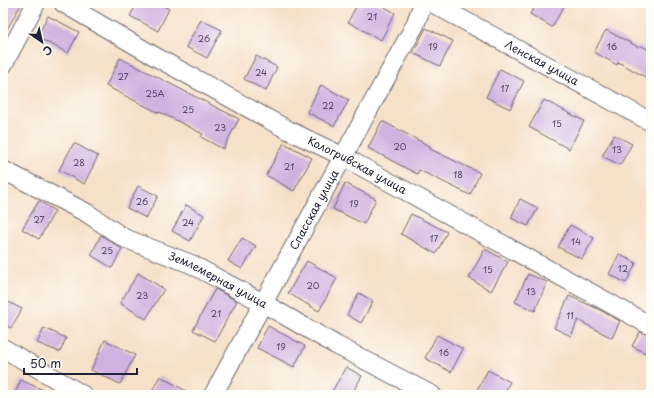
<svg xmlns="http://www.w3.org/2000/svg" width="654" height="398" font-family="'Playpen Sans',sans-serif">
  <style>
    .building { fill: #d0b2e0 }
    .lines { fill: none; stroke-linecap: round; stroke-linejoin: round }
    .minor-casing { stroke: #6c646c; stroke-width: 20 }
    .minor { stroke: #fff; stroke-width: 18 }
    .labels { text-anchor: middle; stroke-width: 3; stroke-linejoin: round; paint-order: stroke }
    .number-label { font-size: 9px; fill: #4e4664 }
    .street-label { font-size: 11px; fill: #22223b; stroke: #fdfcf7 }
  </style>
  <rect width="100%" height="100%" fill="#fdfcf7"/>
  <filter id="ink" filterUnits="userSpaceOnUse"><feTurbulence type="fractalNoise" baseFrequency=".025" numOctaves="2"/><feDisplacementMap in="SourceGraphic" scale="8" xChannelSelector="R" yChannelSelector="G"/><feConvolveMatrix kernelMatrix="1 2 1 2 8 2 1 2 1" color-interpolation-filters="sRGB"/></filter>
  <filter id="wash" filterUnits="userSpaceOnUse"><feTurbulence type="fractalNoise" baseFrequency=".012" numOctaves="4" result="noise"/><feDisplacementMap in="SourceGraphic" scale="16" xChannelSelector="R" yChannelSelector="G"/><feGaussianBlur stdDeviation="0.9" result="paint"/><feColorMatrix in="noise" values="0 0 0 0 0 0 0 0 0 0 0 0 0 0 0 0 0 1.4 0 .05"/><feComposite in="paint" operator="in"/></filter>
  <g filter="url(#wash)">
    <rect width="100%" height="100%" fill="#f6e0c7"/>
    <g id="blocks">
      <g class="building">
        <polygon points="3,3 22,3 3,36"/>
        <polygon points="137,3 158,3 169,9 158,31 130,16"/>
        <polygon points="358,3 378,3 395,13 381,40 348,22"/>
        <polygon points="537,3 566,3 552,27 530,14"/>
        <polygon points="48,16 79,32 68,53 37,37"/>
        <polygon points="201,20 222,30 207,58 186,47"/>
        <polygon points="426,28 453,41 440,66 413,53"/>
        <polygon points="606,30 638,47 640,45 651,51 651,80 618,62 617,65 594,52"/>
        <polygon points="256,56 277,67 266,91 244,79"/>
        <polygon points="120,58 239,119 223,149 201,137 203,134 160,112 159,113 106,86"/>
        <polygon points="500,69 524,81 510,109 486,97"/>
        <polygon points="321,85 349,100 334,126 307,112"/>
        <polygon points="544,100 584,121 569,149 529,127"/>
        <polygon points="382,121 431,147 430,149 480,173 470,195 419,170 417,174 368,148"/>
        <polygon points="614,135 632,144 620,165 602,156"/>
        <polygon points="74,143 98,156 84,184 59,170"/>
        <polygon points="284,143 312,158 294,191 266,175"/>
        <polygon points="345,183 376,199 364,224 333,209"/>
        <polygon points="138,186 158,196 146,218 127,208"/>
        <polygon points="520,199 538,208 528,226 511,218"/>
        <polygon points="39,201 55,211 39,239 22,229"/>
        <polygon points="186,205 204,215 190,241 172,231"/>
        <polygon points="411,214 447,232 436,254 401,234"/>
        <polygon points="570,225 594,238 582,259 558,247"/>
        <polygon points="101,235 122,249 112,268 91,255"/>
        <polygon points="242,238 256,246 242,269 228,261"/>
        <polygon points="485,249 508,262 491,291 469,278"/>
        <polygon points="619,254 636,263 626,283 609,274"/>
        <polygon points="307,261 337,278 319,311 288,293"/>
        <polygon points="138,273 164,289 146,319 120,303"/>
        <polygon points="528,274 547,282 535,311 515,302"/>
        <polygon points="215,289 237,301 215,341 193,330"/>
        <polygon points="359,293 373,301 361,323 347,315"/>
        <polygon points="569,296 596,308 620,321 612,338 578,320 571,336 554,328"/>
        <polygon points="3,299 22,309 11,328 3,324"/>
        <polygon points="268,326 305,346 294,367 257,348"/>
        <polygon points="44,328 66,338 60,352 37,343"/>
        <polygon points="640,332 651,336 651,356 632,346"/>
        <polygon points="437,335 463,349 451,372 425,358"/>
        <polygon points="105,340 135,355 120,384 91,370"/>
        <polygon points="346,367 362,376 351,395 330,395"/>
        <polygon points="488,370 510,382 503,395 474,395"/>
        <polygon points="160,376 193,395 150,395"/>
        <polygon points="21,380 54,395 14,395"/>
      </g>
    </g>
  </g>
  <g filter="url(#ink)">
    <use href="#blocks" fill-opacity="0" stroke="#6c646c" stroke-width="1"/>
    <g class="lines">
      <g class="minor-casing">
        <g id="minor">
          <path id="s1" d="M 63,3 L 156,57 L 288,130 L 344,157 L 651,326"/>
          <path id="s2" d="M 432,3 L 651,122"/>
          <polyline points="3,65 36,3"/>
          <path id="s3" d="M 3,170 L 87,213 L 124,238 L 191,264 L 263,303 L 336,345 L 432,395"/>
          <polyline points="3,348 83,395"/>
          <path id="s4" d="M 213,395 L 415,25 L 423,3"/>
        </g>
      </g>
      <use href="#minor" class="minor"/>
    </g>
  </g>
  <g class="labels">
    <g class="number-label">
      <text x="372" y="20">21</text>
      <text x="204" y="42">26</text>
      <text x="433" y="50">19</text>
      <text x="612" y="50">16</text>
      <text x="261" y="76">24</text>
      <text x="123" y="80">27</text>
      <text x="505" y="92">17</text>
      <text x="155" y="97">25А</text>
      <text x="328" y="109">22</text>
      <text x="188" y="113">25</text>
      <text x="557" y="127">15</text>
      <text x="220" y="131">23</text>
      <text x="400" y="150">20</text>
      <text x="617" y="153">13</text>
      <text x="79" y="166">28</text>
      <text x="289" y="170">21</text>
      <text x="458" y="178">18</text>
      <text x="142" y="205">26</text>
      <text x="354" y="207">19</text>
      <text x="39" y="223">27</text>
      <text x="188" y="226">24</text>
      <text x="434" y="242">17</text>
      <text x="576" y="245">14</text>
      <text x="107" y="254">25</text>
      <text x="623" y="272">12</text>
      <text x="488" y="273">15</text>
      <text x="313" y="289">20</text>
      <text x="531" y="295">13</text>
      <text x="142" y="299">23</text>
      <text x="216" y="317">21</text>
      <text x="570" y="319">11</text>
      <text x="281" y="350">19</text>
      <text x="444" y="356">16</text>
    </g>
    <g class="street-label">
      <text dy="4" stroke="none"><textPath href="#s2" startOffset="125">Ленская улица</textPath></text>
      <text dy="4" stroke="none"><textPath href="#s1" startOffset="336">Кологривская улица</textPath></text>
      <text dy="4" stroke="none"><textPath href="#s4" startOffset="211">Спасская улица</textPath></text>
      <text dy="4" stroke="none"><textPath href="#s3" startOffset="242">Землемерная улица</textPath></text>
    </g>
  </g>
  <rect width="654" height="398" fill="none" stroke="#fdfcf7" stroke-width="16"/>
  <g transform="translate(42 42) rotate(146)" stroke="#fdfcf7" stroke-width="3" paint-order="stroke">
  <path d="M0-3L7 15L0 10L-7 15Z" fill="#22223b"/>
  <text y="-6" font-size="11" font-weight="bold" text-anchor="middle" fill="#22223b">С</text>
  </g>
  <path d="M24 368v6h113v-6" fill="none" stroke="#22223b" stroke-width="2"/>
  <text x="30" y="368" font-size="12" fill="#22223b" stroke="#fdfcf7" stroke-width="3" paint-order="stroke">50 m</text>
</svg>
